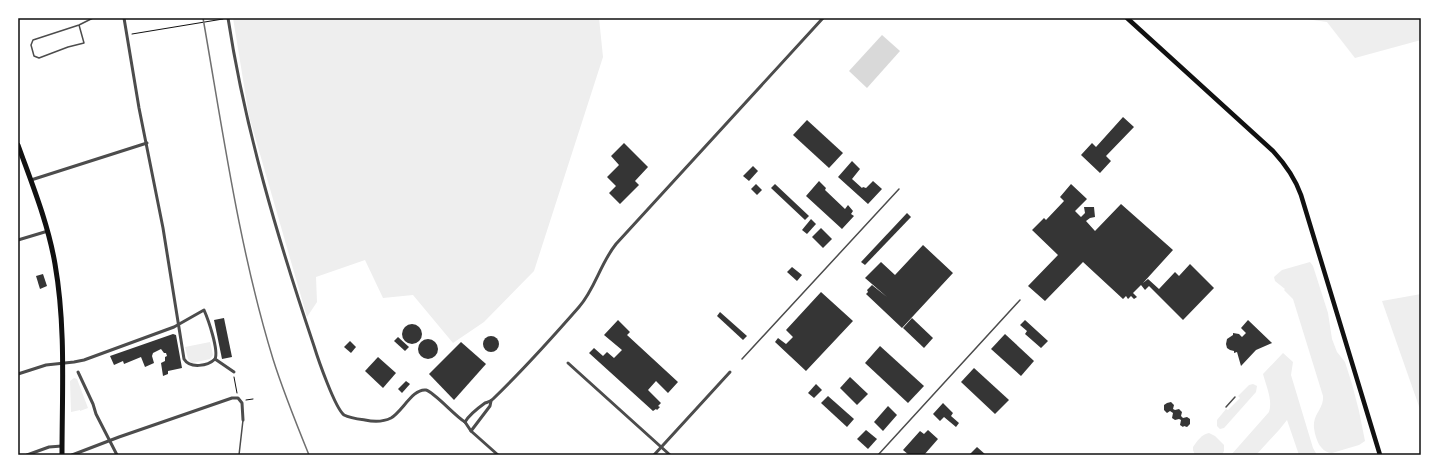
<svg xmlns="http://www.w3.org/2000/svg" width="1439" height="473" font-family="Jost,sans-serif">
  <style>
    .green { fill: #eee }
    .water { fill: #d9d9d9 }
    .building { fill: #353535 }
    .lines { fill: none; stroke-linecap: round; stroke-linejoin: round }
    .path { stroke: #111; stroke-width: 1 }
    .service { stroke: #4c4c4c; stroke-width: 1.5 }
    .minor { stroke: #4c4c4c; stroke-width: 3 }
    .secondary { stroke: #111; stroke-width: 4.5 }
    .primary { stroke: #111; stroke-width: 5 }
    .rail { stroke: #707070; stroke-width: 1.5 }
    .neatline { fill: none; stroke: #111; stroke-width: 1.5 }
  </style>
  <rect width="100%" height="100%" fill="#fff"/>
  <g class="green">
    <polygon points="233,18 599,18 603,57 534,271 484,322 453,343 413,295 383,298 365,260 316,277 317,302 307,317 249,116"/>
    <polygon points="1299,18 1421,18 1421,40 1355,58 1327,22"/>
    <path d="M 1310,262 L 1313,266 L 1328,313 L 1332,339 L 1337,352 L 1345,362 L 1352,384 L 1359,411 L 1365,441 L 1359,445 L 1332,453 C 1328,453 1324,451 1321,447 C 1317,443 1313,429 1314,423 C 1315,413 1324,407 1323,396 L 1293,299 L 1284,290 L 1285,289 L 1275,281 L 1274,277 L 1282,270 Z"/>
    <polygon points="1421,294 1421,412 1382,301"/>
    <polygon points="210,342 213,355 210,359 192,363 188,359 185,347"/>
    <path d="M 1283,353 L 1293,362 L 1291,375 L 1313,448 L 1317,455 L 1299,455 L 1287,420 L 1279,430 L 1256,455 L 1231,455 L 1269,412 C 1273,400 1266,386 1263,374 Z"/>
    <polygon points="74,378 77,379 88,408 80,411 80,410 71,412 70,381"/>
    <polygon points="1253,384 1257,386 1256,392 1224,428 1220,429 1217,426 1217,420 1226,409 1228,410 1240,398 1238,396 1249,385"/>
    <path d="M 1209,433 L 1215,436 L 1224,445 L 1224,451 L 1222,455 L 1195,455 L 1193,450 L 1193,447 C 1197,441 1202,434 1209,433 Z"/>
  </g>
  <polygon class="water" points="882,35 900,51 867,88 849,71"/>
  <g class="building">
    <polygon points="1123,117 1134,127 1106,156 1111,161 1100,173 1081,155 1092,143 1096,147"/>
    <polygon points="807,120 843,153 829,168 793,135"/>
    <polygon points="624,143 648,167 635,181 639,185 620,204 609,193 616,186 607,177 619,165 611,156"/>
    <polygon points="852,161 860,169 852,179 862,188 863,187 866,188 873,181 882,189 868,204 838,177"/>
    <polygon points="753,166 758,171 749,181 743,176"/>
    <polygon points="819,181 826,188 825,190 845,209 848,205 853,211 851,214 854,216 842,229 806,196"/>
    <polygon points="756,184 762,190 757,195 751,189"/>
    <polygon points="775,184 809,216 805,220 771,188"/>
    <polygon points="1071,184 1087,199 1075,211 1081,217 1085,213 1084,207 1094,207 1095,217 1090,218 1086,221 1095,231 1121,204 1173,250 1143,283 1148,279 1159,289 1175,272 1179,276 1190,264 1214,288 1183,320 1149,286 1145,290 1141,285 1133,293 1137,297 1134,299 1131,296 1128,299 1126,296 1123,299 1083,262 1045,301 1028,286 1058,255 1032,230 1044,218 1046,220 1064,201 1060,197"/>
    <polygon points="907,213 911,217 865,265 861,262"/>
    <polygon points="811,219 816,224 807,234 802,230"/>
    <polygon points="821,228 832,239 823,248 812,237"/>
    <polygon points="923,245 953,273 902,328 866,294 868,292 867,290 872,285 887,297 865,278 881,262 895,275"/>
    <polygon points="792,267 802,275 797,281 787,272"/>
    <polygon points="43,274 47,286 40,289 36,276"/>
    <polygon points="821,292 853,321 806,371 775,342 778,338 786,344 793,337 786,330"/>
    <polygon points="720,312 747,336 743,340 717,316"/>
    <polygon points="224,318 232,357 222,359 214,320"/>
    <polygon points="912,318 933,338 924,348 903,328"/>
    <polygon points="618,320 630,332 627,335 678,382 668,393 656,381 648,390 661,403 658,406 660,407 657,410 656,409 653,411 589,353 594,348 603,356 607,352 614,358 622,350 604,335"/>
    <polygon points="1025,320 1048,341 1041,348 1025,334 1027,331 1020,325"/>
    <polygon points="1248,320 1272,343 1256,350 1241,366 1237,352 1234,353 1234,351 1230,350 1227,348 1226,344 1227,339 1233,335 1233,333 1239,334 1242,337 1246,333 1241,328"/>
    <circle cx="412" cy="334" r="10"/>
    <polygon points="173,334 176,335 182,368 168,371 168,374 163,376 161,363 165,361 165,357 167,356 166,353 164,353 161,349 153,353 152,356 154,363 145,367 141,357 124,364 123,361 114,365 110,356"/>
    <polygon points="1005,334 1034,361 1021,376 991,349"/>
    <circle cx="491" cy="344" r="8"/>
    <polygon points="398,337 409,347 405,351 394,341"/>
    <circle cx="428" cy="349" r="10"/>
    <polygon points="350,341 356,347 351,353 344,347"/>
    <polygon points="461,342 486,364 454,400 429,374"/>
    <polygon points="880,346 924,386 908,403 865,363"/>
    <polygon points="378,357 396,373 383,388 365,371"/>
    <polygon points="974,368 1009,400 995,414 961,382"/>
    <polygon points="850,377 868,394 857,405 840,388"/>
    <polygon points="406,381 410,384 402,393 398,389"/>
    <polygon points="816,384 822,390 814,398 808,393"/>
    <polygon points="828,396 854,419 847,427 821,403"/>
    <polygon points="1171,402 1174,405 1173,409 1175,410 1179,409 1182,412 1181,416 1183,418 1187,417 1190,419 1190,424 1187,427 1184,426 1183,427 1180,425 1181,420 1179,419 1175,420 1172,418 1173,413 1170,411 1167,413 1164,410 1164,405 1167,403"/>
    <polygon points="943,403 953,413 951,416 959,423 956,427 944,417 940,421 933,414"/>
    <polygon points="888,406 897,415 883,431 874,422"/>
    <polygon points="866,430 877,439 868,449 857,439"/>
    <polygon points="928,430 938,439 924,455 909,455 903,450 920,431 924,434"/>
    <polygon points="977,447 986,455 969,455"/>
  </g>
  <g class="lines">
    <g class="path">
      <polyline points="132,34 223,19"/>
      <polyline points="234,377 237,393"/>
      <polyline points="246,400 253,399"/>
    </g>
    <g class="service">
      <polyline points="79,25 84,43 68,47 39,58 34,56 31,45 33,40 79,25 93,18"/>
      <polyline points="742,359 899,189"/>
      <polyline points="1226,407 1235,397"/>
      <polyline points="239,455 243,420"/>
      <polyline points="878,455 1020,300"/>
    </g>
    <g class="minor">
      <path d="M 124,18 L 139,108 L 163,228 L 184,359 C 190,369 208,366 215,359"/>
      <path d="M 228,18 C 245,129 278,239 314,346 C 318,359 335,408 344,415 C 350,418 358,419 365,420 C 374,422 383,422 391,418 C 402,412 413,388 426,390 C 434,392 455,416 465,422"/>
      <polyline points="31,180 147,143"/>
      <polyline points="18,240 48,231"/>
      <polyline points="568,363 670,455"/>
      <polyline points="78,372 93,404 96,414 117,455"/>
      <path d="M 18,374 L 46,365 L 74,362 L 84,360 L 174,327 L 204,310 C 208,319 219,350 215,359 L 234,372"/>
      <path d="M 465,422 C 469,415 478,408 485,403 C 488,402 490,402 493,399 C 523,370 551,339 579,307 C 595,289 600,264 616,244 L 823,18"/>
      <polyline points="465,422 471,431 498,455"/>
      <polyline points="471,431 490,406 491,401"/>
      <polyline points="27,455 49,447 62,446"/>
      <polyline points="72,455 119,437 232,398 238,398 242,403 243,420"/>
      <polyline points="654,455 730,372"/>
    </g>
    <path class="secondary" d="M 1127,18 L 1273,151 C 1285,164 1295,178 1301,195 L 1380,455"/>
    <path class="primary" d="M 18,145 C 32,184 48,223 55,264 C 66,327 62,391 62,455"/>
    <path class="rail" d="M 203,18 C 223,132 239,248 273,359 C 283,391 296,423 309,455"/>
  </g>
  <rect width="1439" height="473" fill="none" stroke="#ffffff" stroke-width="38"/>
  <rect x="19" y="19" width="1401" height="435" class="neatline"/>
</svg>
